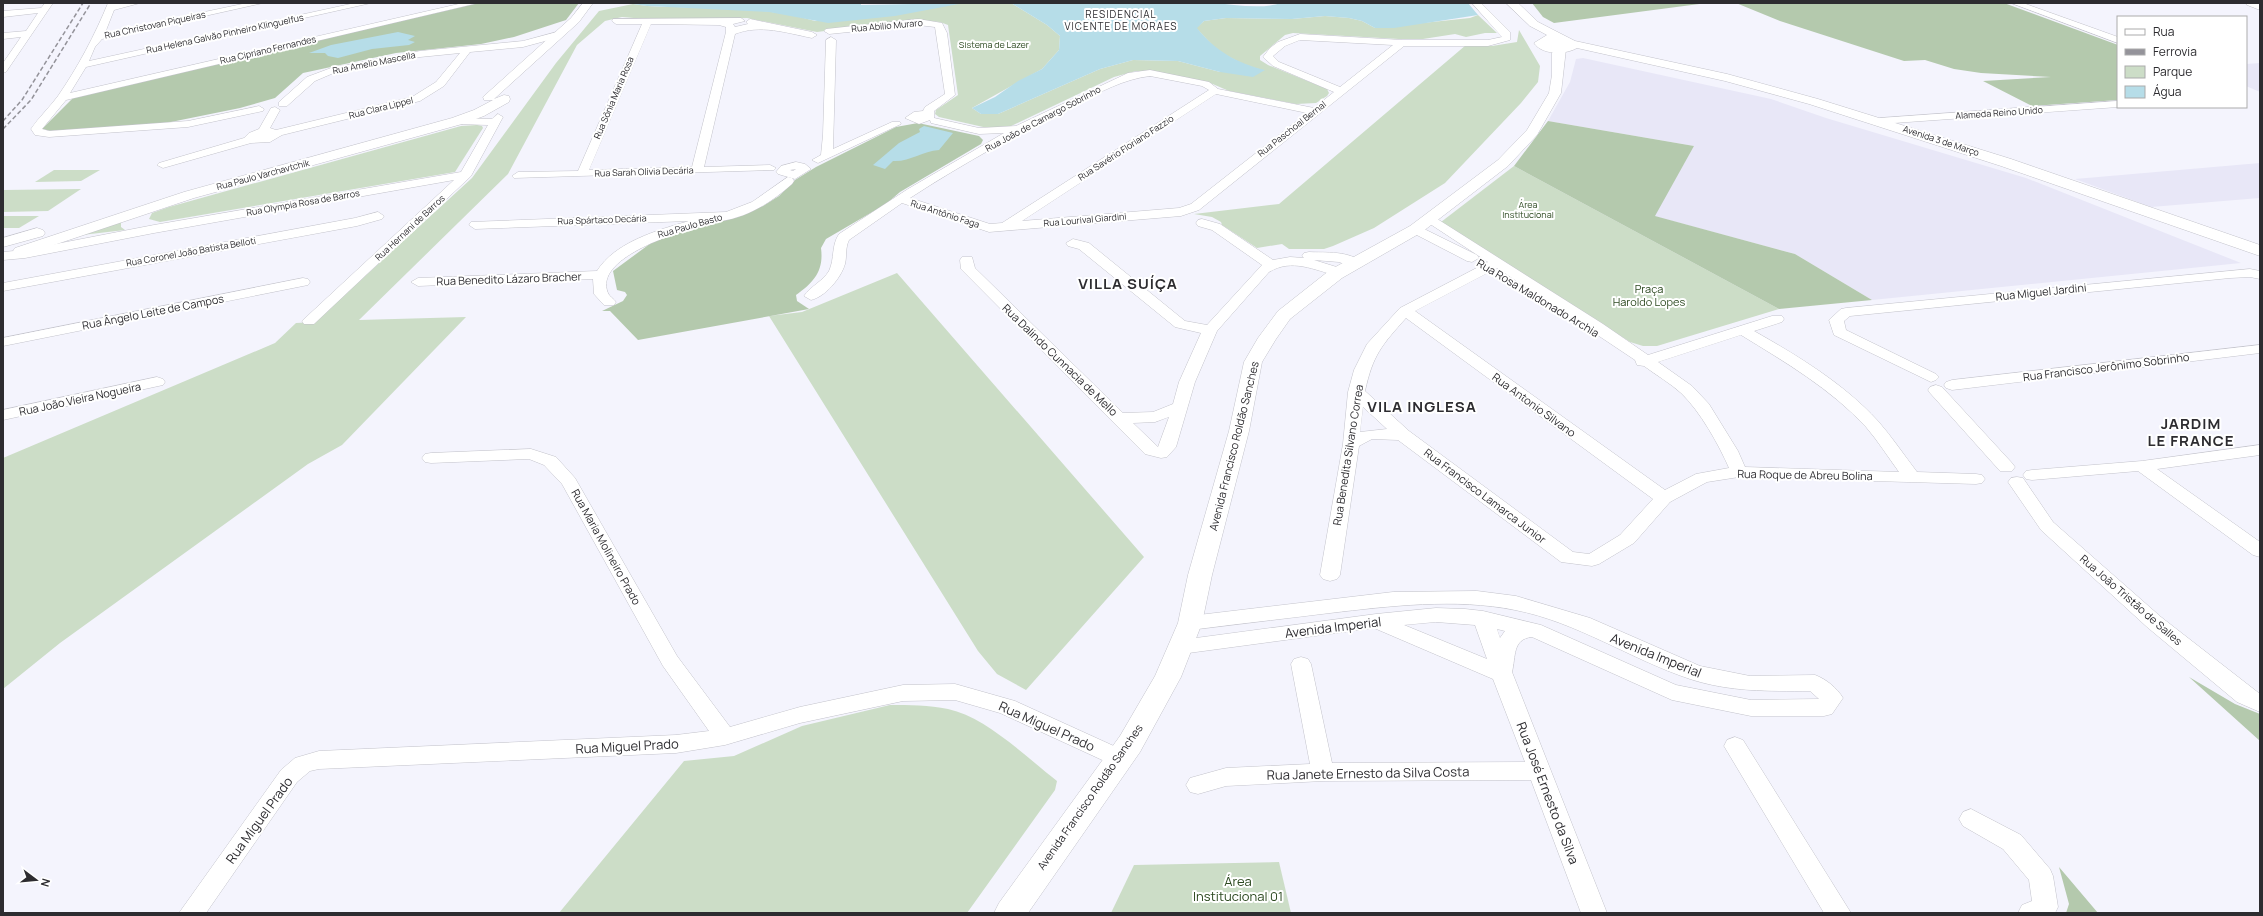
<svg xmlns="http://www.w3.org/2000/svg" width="2263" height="916" font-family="Manrope,sans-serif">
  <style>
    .built { fill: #e8e7f7 }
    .green { fill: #ccddc7 }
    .forest { fill: #b4c9ad }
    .water { fill: #b6dde8 }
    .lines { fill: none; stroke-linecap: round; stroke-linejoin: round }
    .minor-casing { stroke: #c3c3cb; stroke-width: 1 }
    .tertiary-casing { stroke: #c3c3cb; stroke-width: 1 }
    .secondary-casing { stroke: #c3c3cb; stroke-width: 1 }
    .minor { fill: #fff; fill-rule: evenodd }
    .tertiary { fill: #fff; fill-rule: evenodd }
    .secondary { fill: #fff; fill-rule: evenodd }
    .rail { stroke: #94939a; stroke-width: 1.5; stroke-dasharray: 4.5 2.5; stroke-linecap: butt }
    .labels { text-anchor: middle; stroke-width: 4; stroke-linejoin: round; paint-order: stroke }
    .far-street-label { font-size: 9px; fill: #2d2c30; stroke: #fff }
    .far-park-label { font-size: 9px; fill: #2b481f; stroke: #fff }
    .far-neighbourhood-label { font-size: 10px; letter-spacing: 1px; fill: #2d2c30; stroke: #fff }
    .street-label { font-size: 11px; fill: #2d2c30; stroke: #fff }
    .park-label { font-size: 11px; fill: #2b481f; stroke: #fff }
    .near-street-label { font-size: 13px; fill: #2d2c30; stroke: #fff }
    .near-park-label { font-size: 13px; fill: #2b481f; stroke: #fff }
    .district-label { font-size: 15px; font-weight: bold; letter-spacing: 1px; fill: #2d2c30; stroke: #fff }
  </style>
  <rect width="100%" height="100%" fill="#f4f4fd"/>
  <g class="built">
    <polygon points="1583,58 1771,99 1826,118 2026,178 2241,263 1872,300 1795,254 1654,216 1694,146 1548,121 1570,82 1576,59"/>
    <polygon points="2260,63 2260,92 2246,86 2246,64"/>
    <polygon points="2260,163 2260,198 2151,207 2075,179"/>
  </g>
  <g class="green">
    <path d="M 964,3 L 1011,3 L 1047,25 L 1060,36 L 1059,50 L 1042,69 L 972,108 L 981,114 L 998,114 L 1100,69 L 1133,60 L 1178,61 L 1220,72 L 1264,71 L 1243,64 L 1218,51 L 1196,28 L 1204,21 L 1226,18 L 1292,19 L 1325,16 L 1349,18 L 1362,21 L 1375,28 L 1470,18 L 1478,15 L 1497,33 L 1485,33 L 1466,37 L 1455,34 L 1423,39 L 1399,39 L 1293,33 L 1285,35 L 1260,56 L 1260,60 L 1268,65 L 1327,89 L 1329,93 L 1327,96 L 1316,103 L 1296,104 L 1229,91 L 1208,82 L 1149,71 L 1136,71 L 1114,77 L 1009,127 L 992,129 L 939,117 L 935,114 L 936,110 L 958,95 L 948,25 L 940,22 L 910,20 L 817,32 L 747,18 L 657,20 L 622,17 L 605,21 L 577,45 L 508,174 L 359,320 L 466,317 L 342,445 L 308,464 L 60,643 L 3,689 L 3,458 L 275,343 L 296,323 L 315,322 L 472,178 L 556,63 L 599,11 L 633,4 L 647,6 C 702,9 762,5 815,21 Z"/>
    <polygon points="1519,30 1540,66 1538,82 1521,103 1445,183 1374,228 1333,246 1324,249 1289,249 1282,244 1257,248 1222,225 1221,222 1212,217 1194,214 1279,204 1466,45 1492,46 1517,42"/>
    <polygon points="477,125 482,126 483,128 455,172 160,222 149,219 152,213 169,207 461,126"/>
    <polygon points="1514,166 1779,309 1657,346 1643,346 1630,342 1441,222"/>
    <polygon points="54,170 100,170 81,181 35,182"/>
    <polygon points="81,189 48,211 3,212 3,190"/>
    <polygon points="3,216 39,216 19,228 3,228"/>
    <polygon points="121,220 121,227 125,230 82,235"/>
    <polygon points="897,273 1144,557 1026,690 997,674 978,651 769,316 802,312"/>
    <path d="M 890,705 C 909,705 929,705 948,709 C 986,717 1026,757 1057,781 L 1055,790 L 967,913 L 559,913 L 684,761 L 734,756 L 802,726 Z"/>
    <polygon points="1279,862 1291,913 1111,913 1134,865"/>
  </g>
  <g class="forest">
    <polygon points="479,3 579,3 566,20 514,37 481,44 396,53 303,73 275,98 240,108 166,123 51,131 42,129 74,97"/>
    <polygon points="1532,3 1707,3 1554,23 1543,17"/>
    <polygon points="1736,3 2004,3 2118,45 2118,100 2032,106 1983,81 2051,77 1981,73 1954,69 1925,60 1904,61 1780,21"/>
    <polygon points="1548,121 1694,146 1655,216 1795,254 1872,300 1779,309 1514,166"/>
    <path d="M 918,123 L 979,136 L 983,140 L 981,144 L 900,192 L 886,204 L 826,239 L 821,248 C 824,271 814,282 796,295 L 797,301 L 809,309 L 638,340 L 610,311 L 602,311 L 623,301 L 627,295 L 625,292 L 617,290 L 613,271 L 651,243 L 695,226 L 744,214 L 763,206 L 779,196 L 795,180 L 816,167 L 896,127 Z"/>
    <polygon points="2189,677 2235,704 2260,714 2260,741"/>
    <polygon points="2059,867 2098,913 2066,913 2069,904"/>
  </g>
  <g class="water">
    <polygon points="626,3 861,3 861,5 964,3 895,16 828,23 769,12 647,6"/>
    <path d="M 1011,3 C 1078,3 1145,2 1212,3 C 1234,4 1259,10 1281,3 L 1468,3 L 1478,15 L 1394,28 L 1375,28 L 1362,21 L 1349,18 L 1325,16 L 1292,19 L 1226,18 L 1204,21 L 1197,28 C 1215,51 1237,63 1265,70 L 1253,77 L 1220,72 L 1178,61 L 1133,60 L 1100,69 L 998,114 L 981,114 L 972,108 L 995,97 L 1018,81 L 1042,69 L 1059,50 L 1060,36 L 1047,25 Z"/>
    <polygon points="398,32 415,36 408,40 415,42 409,45 372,49 338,58 328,56 325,53 309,53 331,45"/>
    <path d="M 924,126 L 953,133 L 939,150 C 922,151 910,162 893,161 L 885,169 L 873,165 L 899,143 L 920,132 L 919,129 Z"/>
  </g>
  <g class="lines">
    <g class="minor-casing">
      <g id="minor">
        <polygon points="45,3 53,3 6,72 3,73 3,63 21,37 3,39 3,33 26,31 38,13 3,17 3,11 41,8"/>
        <path d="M 108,3 L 140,3 L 114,10 L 105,33 L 247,3 L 263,3 L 102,39 L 95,47 L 89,61 L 355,3 L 371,3 L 86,67 L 70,93 L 463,3 L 478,3 L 66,100 L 42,129 L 49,131 L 188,121 L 259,106 L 264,109 L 263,111 L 188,127 L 49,137 L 35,135 L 31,129 C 39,117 50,107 58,96 C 78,67 95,35 108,3 Z"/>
        <path d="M 1472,3 L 1481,3 L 1510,32 L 1510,40 L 1488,46 L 1404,46 L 1199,210 L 1181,216 L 989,232 L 902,203 L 849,240 C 845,248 847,256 845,264 C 841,278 825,297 811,300 L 804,296 C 811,286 823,281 829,271 C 835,258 831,246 839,234 L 908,189 L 1004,133 L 979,134 L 931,123 L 930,120 L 919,124 L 905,118 L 914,112 L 923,111 L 925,107 L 945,94 L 935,27 L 918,25 L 829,34 L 824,31 L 826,29 L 918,19 L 942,23 L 947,33 L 955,95 L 934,111 L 934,118 L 979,128 L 1016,126 L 1128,73 L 1150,70 L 1209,82 L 1218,89 L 1314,108 L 1334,92 L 1273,66 L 1263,57 L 1270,48 L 1278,42 L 1300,34 L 1402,40 L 1488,40 L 1502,37 ZM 1300,40 L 1393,45 L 1340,87 L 1279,62 L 1273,56 L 1285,46 ZM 1150,76 L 1202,86 L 1209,90 L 1002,223 L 990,224 L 910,198 C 964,163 1020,132 1077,104 C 1100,92 1124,79 1150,76 ZM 1216,94 L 1307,113 L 1191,204 L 1179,208 L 1022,221 Z"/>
        <polygon points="2011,3 2023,3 2118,37 2118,43"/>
        <polygon points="2246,3 2260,4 2260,10 2247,5"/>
        <path d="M 741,18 L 745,21 L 733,24 L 735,27 L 748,24 L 746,22 L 750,19 L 812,32 L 817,35 L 812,38 C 787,33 760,24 735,34 L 704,167 L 770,165 L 776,168 L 774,170 L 514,178 L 512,176 L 518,172 L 578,171 L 642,24 L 616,24 L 612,21 L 613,19 ZM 651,24 L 719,25 L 726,27 L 726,32 L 692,167 L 589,170 Z"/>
        <polygon points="557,32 562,35 560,37 523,47 470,52 444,86 420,101 282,135 270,142 251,143 163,168 157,165 159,163 244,138 249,133 259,129 271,108 275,107 280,110 270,128 276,130 412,97 436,82 460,53 420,57 336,72 315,81 287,106 279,106 279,102 307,77 331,68 420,51 523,41"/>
        <polygon points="831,37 836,40 833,149 892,122 900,122 901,124 818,163 812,160 821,155 823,135 826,40"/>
        <polygon points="2118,101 2118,107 1880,124 1875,121 1880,118"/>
        <polygon points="498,114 503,117 471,176 314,324 304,324 302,321 454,180 154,233 25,258 3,260 3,252 25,250 154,225 461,172 488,125 457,124 452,121 457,118 492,119"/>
        <path d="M 796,162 L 805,164 L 811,169 L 795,179 L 778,174 L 776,172 L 781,166 ZM 796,169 L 793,171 L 790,170 Z"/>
        <path d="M 788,177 L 792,178 L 794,181 L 792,184 C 772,202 748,217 721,221 C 713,222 704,221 696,221 L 699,224 L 697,227 C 675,233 593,259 608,293 C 609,296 614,299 616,302 L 614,305 L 604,305 L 594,294 L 593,279 L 418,286 L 411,282 L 418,278 L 597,271 C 615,242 658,230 689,221 L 475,229 L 469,225 L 471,222 L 726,212 L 752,202 Z"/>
        <polygon points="378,212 384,216 382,219 357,226 3,291 3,283 355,218"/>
        <path d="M 1431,215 L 1603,324 L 1648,355 L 1772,316 L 1782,316 L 1784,319 L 1782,322 L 1754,331 C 1798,356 1843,383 1878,421 C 1892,437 1904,455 1917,472 L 1976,474 L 1982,475 L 1985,479 L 1982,483 L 1976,484 L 1739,477 L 1707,482 L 1670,502 L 1634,543 L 1599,564 L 1592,566 L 1561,562 L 1398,440 L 1372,439 L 1359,446 L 1340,575 L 1337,579 L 1330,581 L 1323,579 L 1320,575 L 1343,444 L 1348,392 L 1354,370 L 1367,344 L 1400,308 L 1488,262 L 1427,222 L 1425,219 L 1427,216 ZM 1497,268 L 1635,360 L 1637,365 L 1644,366 C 1656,375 1670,383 1681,393 C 1700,411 1719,445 1729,468 L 1696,474 L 1665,490 L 1415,311 ZM 1406,318 L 1653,499 L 1620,535 L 1589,554 L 1573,552 L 1409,431 L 1365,391 C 1373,355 1381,346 1406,318 ZM 1741,335 C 1785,362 1831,389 1866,427 C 1878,441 1888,457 1899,472 L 1745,467 L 1738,451 L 1709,404 L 1692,386 L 1658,362 ZM 1363,407 L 1387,429 L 1360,432 Z"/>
        <path d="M 1202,219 L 1220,224 L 1273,260 L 1290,257 L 1304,258 L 1302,256 L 1304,253 L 1309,252 C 1324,253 1352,250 1362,264 L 1355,268 L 1339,262 L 1314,260 L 1343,269 L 1345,272 L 1338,276 C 1314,270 1292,258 1269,272 L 1217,331 L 1195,382 L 1176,447 L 1167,457 L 1161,458 L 1145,454 L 961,269 L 960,260 L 962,257 L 972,257 L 975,268 L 1123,413 L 1153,412 L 1173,404 L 1179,382 L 1201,333 L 1175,327 L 1079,249 L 1068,246 L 1066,243 L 1073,239 L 1089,243 L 1185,321 L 1207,325 L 1262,265 L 1212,230 L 1198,226 L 1196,223 L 1198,220 ZM 1169,417 L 1158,447 L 1133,423 L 1155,422 Z"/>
        <polygon points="1416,225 1477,255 1479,258 1472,262 1467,261 1411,232 1410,229"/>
        <polygon points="2250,269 2260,271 2260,279 2250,277 2230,278 1850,316 1844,321 1846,330 1936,374 1939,377 1936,380 1931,382 1834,335 1829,320 1841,309 1846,308"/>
        <polygon points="303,278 308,279 310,282 308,285 3,346 3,338"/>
        <polygon points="2260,345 2260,353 1952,390 1946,388 1944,385 1946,382 1952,380"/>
        <polygon points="157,377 163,379 165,382 163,385 3,420 3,410"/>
        <polygon points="1936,385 1942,387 2012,463 2015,467 2012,471 2000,471 1930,393 1928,390 1930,387"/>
        <polygon points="2260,445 2260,455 2157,469 2260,542 2260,557 2253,555 2138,471 2032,480 2026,479 2023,475 2026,471 2032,470 2142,461"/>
        <polygon points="531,449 556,457 575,478 677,656 730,727 800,707 903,685 955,684 1015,701 1127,752 1130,758 1127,764 1119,767 1111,764 1000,713 955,700 903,701 800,723 725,745 676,753 319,769 310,771 297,782 206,913 179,913 281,770 295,758 319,751 676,735 709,731 663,666 562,484 544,465 529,459 431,463 425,462 422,458 425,454 431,453"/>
        <polygon points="2017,477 2023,478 2053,522 2161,617 2260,694 2260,712 2237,702 2147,627 2041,530 2008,482 2011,478"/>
        <path d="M 1477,591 L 1516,596 L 1590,618 L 1700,666 L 1750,676 L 1815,675 C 1826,679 1837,688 1843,698 L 1832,714 L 1824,716 L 1751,716 L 1672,700 L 1532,637 C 1512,639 1516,657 1512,672 L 1607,913 L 1581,913 L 1531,780 L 1323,781 L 1226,786 L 1198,794 L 1190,792 L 1186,785 L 1190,778 L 1226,768 L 1310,764 L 1291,664 L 1294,659 L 1301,657 L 1308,659 L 1311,664 L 1332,763 L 1525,762 L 1493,679 L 1374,628 L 1181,654 L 1174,652 L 1171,647 L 1174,642 L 1181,640 L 1376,614 L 1436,608 L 1465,609 L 1483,611 L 1541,625 L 1676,685 L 1751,700 L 1819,699 L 1810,691 C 1768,691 1730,692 1690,679 C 1630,659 1577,622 1515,610 C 1455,598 1390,606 1330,613 C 1283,619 1237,624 1190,630 L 1183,628 L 1180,623 L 1183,618 L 1190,616 L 1393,592 ZM 1436,622 L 1475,625 L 1487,659 L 1404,625 ZM 1497,629 L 1505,631 L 1500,638 Z"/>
        <polygon points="1735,737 1743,740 1851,913 1824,913 1724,746 1727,740"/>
        <polygon points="1971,809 2021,835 2050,869 2053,876 2058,907 2055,913 2018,913 2022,905 2032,901 2029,880 2003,849 1963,826 1959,819 1963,812"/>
      </g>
    </g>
    <g class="tertiary-casing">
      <g id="tertiary">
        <polygon points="583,3 593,3 579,22 494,99 504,95 509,96 510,99 509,102 484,116 462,124 194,198 27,254 15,254 13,251 15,248 184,192 452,118 474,110 493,100 484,100 483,97 571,18"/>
        <polygon points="1560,46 1566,49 1561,93 1537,135 1508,166 1422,232 1342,278 1290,319 1276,339 1262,362 1249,431 1212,575 1202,623 1181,677 1140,752 1028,913 994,913 999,903 1120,736 1155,676 1178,623 1188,575 1229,431 1244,362 1258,338 1278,311 1330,270 1410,226 1498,160 1527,130 1549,93 1552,75 1552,53 1556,47"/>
        <polygon points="37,228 43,230 45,233 43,236 3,247 3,238"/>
      </g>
    </g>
    <g class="secondary-casing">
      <path id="secondary" d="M 1506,3 L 1518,3 L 1538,22 L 1575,41 L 1727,74 L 1818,99 L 2011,159 L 2260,245 L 2260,256 L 2001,166 L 1809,104 L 1725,81 L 1577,48 C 1565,55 1542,55 1534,43 L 1547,35 L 1530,26 Z"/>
    </g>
    <use href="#minor" class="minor"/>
    <use href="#tertiary" class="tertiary"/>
    <use href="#secondary" class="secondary"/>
    <g class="rail">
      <polyline points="3,121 22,100 83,3"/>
      <polyline points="3,129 31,100 91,3"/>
    </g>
  </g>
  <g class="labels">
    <g class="far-street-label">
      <text transform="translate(155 25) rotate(-12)" y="3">Rua Christovan Piqueiras</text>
      <text transform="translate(887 26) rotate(-5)" y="3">Rua Abilio Muraro</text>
      <text transform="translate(225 34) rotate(-12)" y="3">Rua Helena Galvão Pinheiro Klinguelfus</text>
      <text transform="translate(268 50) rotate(-13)" y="3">Rua Cipriano Fernandes</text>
      <text transform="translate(374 63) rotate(-11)" y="3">Rua Amelio Mascella</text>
      <text transform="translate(614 98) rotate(-67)" y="3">Rua Sônia Maria Rosa</text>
      <text transform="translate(381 108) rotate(-14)" y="3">Rua Clara Lippel</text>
      <text transform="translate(1999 113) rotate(-4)" y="3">Alameda Reino Unido</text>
      <text transform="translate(1043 119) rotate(-28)" y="3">Rua João de Camargo Sobrinho</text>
      <text transform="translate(1292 129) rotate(-38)" y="3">Rua Paschoal Bernal</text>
      <text transform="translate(1941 141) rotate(18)" y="3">Avenida 3 de Março</text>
      <text transform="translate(1126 148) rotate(-33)" y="3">Rua Savério Floriano Fazzio</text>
      <text transform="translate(644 172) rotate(-2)" y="3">Rua Sarah Olívia Decária</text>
      <text transform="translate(263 175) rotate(-15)" y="3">Rua Paulo Varchavtchik</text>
      <text transform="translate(303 203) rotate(-10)" y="3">Rua Olympia Rosa de Barros</text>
      <text transform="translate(945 214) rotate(18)" y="3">Rua Antônio Faga</text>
      <text transform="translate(602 220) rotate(-2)" y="3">Rua Spártaco Decária</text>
      <text transform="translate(1085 220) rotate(-5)" y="3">Rua Lourival Giardini</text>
      <text transform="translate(690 226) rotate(-16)" y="3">Rua Paulo Basto</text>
      <text transform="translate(410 228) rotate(-43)" y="3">Rua Hernani de Barros</text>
      <text transform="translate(191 252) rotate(-10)" y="3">Rua Coronel João Batista Belloti</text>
    </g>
    <g class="far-park-label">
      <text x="994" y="48">Sistema de Lazer</text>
      <text x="1528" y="208">Área<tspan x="1528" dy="10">Institucional</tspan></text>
    </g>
    <g class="far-neighbourhood-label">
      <text x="1121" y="18">RESIDENCIAL<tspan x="1121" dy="12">VICENTE DE MORAES</tspan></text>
    </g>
    <g class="street-label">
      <text transform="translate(509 279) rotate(-2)" y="4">Rua Benedito Lázaro Bracher</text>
      <text transform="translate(2041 292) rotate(-6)" y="4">Rua Miguel Jardini</text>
      <text transform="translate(1538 298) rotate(31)" y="4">Rua Rosa Maldonado Archia</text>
      <text transform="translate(153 312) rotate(-11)" y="4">Rua Ângelo Leite de Campos</text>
      <text transform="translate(1060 360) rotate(44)" y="4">Rua Dalindo Cunnacia de Mello</text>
      <text transform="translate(2106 367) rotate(-7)" y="4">Rua Francisco Jerônimo Sobrinho</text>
      <text transform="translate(80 399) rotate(-12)" y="4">Rua João Vieira Nogueira</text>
      <text transform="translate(1534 405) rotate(36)" y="4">Rua Antonio Silvano</text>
      <text transform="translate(1234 446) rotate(-76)" y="4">Avenida Francisco Roldão Sanches</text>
      <text transform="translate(1348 455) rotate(-81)" y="4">Rua Benedita Silvano Correa</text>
      <text transform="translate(1805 475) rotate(1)" y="4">Rua Roque de Abreu Bolina</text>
      <text transform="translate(1485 496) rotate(37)" y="4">Rua Francisco Lamarca Junior</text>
      <text transform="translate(606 547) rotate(61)" y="4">Rua Maria Molineiro Prado</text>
      <text transform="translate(2131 600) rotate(41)" y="4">Rua João Tristão de Salles</text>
      <text transform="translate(1090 797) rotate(-55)" y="4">Avenida Francisco Roldão Sanches</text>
    </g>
    <g class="park-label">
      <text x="1649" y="293">Praça<tspan x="1649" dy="13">Haroldo Lopes</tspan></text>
    </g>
    <g class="near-street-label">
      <text transform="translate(1333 627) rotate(-7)" y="5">Avenida Imperial</text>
      <text transform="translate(1656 655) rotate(22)" y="5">Avenida Imperial</text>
      <text transform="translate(1047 726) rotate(24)" y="5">Rua Miguel Prado</text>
      <text transform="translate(627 746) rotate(-3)" y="5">Rua Miguel Prado</text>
      <text transform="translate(1368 773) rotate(-1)" y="5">Rua Janete Ernesto da Silva Costa</text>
      <text transform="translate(1548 793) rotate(69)" y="5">Rua José Ernesto da Silva</text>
      <text transform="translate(259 820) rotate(-54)" y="5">Rua Miguel Prado</text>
    </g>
    <g class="near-park-label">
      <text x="1238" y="886">Área<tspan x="1238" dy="15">Institucional 01</tspan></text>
    </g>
    <g class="district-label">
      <text x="1128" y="289">VILLA SUÍÇA</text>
      <text x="1422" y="412">VILA INGLESA</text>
      <text x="2191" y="429">JARDIM<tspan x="2191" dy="17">LE FRANCE</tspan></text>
    </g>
  </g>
  <rect width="2263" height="916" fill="none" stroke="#2d2c30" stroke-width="8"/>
  <rect x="2117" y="16" width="130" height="92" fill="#ffffff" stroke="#ababac"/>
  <rect x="2125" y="29" width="20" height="6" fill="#ffffff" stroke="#ababac"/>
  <text x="2153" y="36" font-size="12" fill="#2d2c30">Rua</text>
  <rect x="2125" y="49" width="20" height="6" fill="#94939a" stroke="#ababac"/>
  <text x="2153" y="56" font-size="12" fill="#2d2c30">Ferrovia</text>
  <rect x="2125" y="66" width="20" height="12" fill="#ccddc7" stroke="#ababac"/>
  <text x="2153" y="76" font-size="12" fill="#2d2c30">Parque</text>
  <rect x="2125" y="86" width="20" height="12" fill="#b6dde8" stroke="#ababac"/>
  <text x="2153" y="96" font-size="12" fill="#2d2c30">Água</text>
  <g transform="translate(36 880) rotate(106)" stroke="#ffffff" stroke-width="3" paint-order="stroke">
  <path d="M0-3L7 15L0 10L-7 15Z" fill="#2d2c30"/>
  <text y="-6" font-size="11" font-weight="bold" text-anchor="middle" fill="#2d2c30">N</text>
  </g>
</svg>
